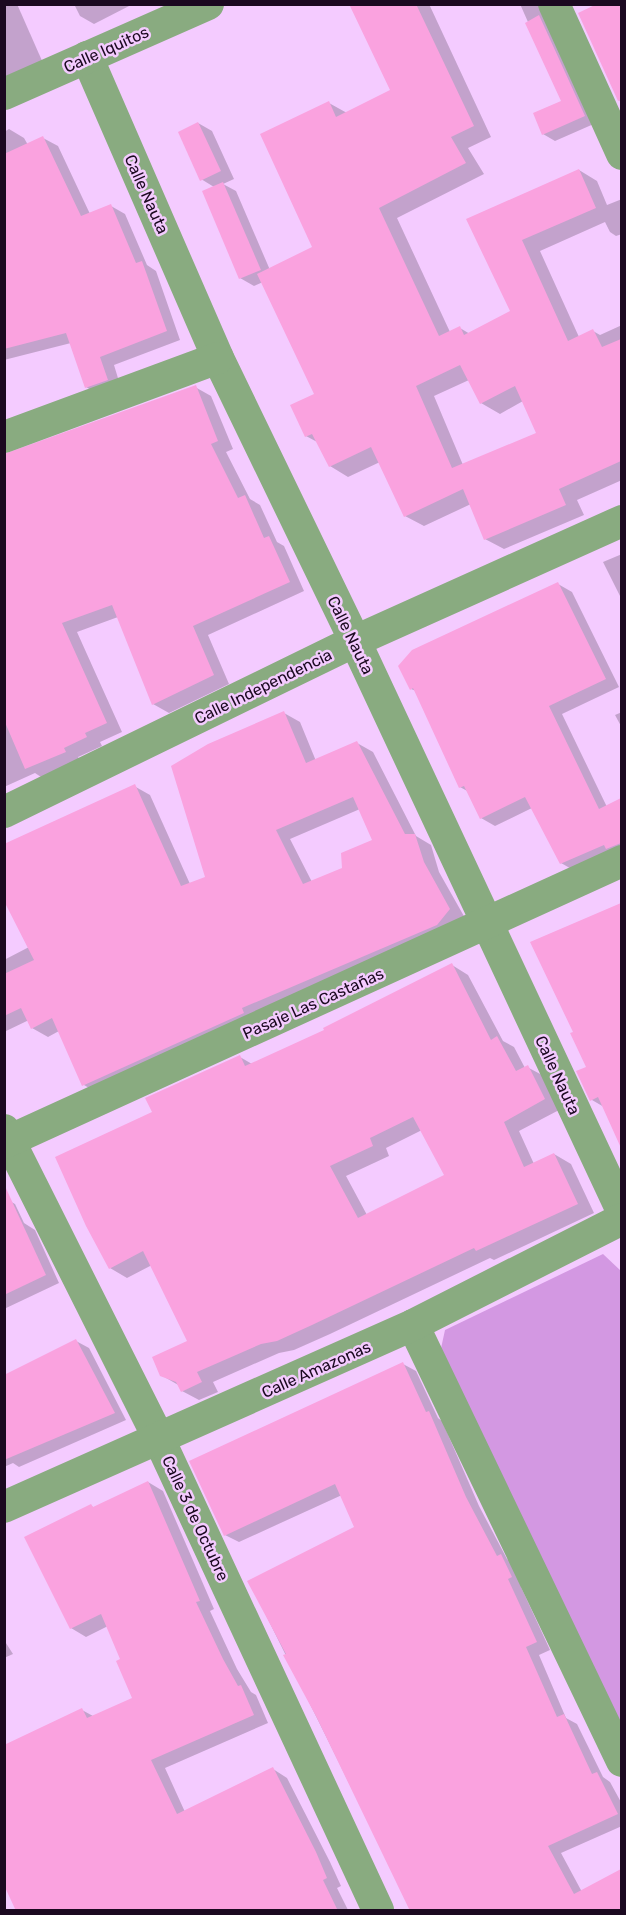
<svg xmlns="http://www.w3.org/2000/svg" width="626" height="1915" font-family="Rubik,sans-serif">
  <style>
    .green { fill: #d398e2 }
    .shadow { fill: #0003; fill-rule: evenodd }
    .building { fill: #faa2df; fill-rule: evenodd }
    .lines { fill: none; stroke-linecap: round; stroke-linejoin: round }
    .minor { stroke: #89ab80; stroke-width: 32 }
    .labels { text-anchor: middle; stroke-width: 5; stroke-linejoin: round; paint-order: stroke }
    .street-label { font-size: 16px; fill: #1b0920; stroke: #f4cbff }
  </style>
  <rect width="100%" height="100%" fill="#f4cbff"/>
  <polygon class="green" points="603,1254 621,1271 621,1737 440,1353 445,1330"/>
  <g class="shadow">
    <polygon points="4,4 17,4 43,63 4,82"/>
    <polygon points="74,4 133,4 94,24 80,16"/>
    <path d="M 367,4 L 429,4 L 491,137 L 468,148 L 484,174 L 397,218 L 450,332 L 460,328 L 470,334 L 512,312 L 468,219 L 579,170 L 597,181 L 607,205 L 622,199 L 622,234 L 616,236 L 610,232 L 605,222 L 540,251 L 579,337 L 593,331 L 600,335 L 622,325 L 622,480 L 577,500 L 584,515 L 504,549 L 485,539 L 471,504 L 424,526 L 405,516 L 380,462 L 348,477 L 330,466 L 319,443 L 306,436 L 316,395 L 263,282 L 254,286 L 240,278 L 214,187 L 201,179 L 198,123 L 212,131 L 234,179 L 223,184 L 236,191 L 270,270 L 314,248 L 329,103 L 347,113 L 392,91 ZM 469,380 L 481,403 L 500,414 L 523,401 L 538,434 L 463,465 L 434,396 Z"/>
    <polygon points="520,4 550,4 596,123 555,141 543,134 563,101"/>
    <polygon points="600,4 622,4 622,106 580,14"/>
    <polygon points="9,129 24,138 28,145 43,138 58,146 90,214 111,206 125,214 147,265 156,271 180,340 114,365 121,388 100,395 86,387 71,343 4,360 4,132"/>
    <polygon points="195,387 211,396 233,449 226,452 250,499 260,505 277,542 284,546 304,591 208,635 229,684 169,713 153,704 118,617 77,632 122,732 100,742 102,746 78,757 80,761 41,777 35,773 4,787 4,456"/>
    <polygon points="622,554 622,600 603,562"/>
    <polygon points="558,584 572,592 619,687 562,714 607,807 622,800 622,856 575,871 561,863 532,808 495,826 481,818 469,792 460,787 416,691 411,689"/>
    <polygon points="622,712 622,728 615,715"/>
    <path d="M 284,713 L 300,722 L 316,761 L 357,743 L 373,752 L 416,836 L 431,845 L 439,872 L 465,918 L 99,1094 L 84,1085 L 59,1031 L 48,1037 L 32,1028 L 29,1020 L 4,1032 L 4,960 L 29,947 L 134,786 L 150,795 L 190,884 L 206,878 ZM 360,809 L 374,840 L 343,869 L 312,882 L 290,839 Z"/>
    <polygon points="622,904 622,1147 604,1107 592,1100 588,1068 575,1033 532,943"/>
    <path d="M 452,965 L 468,975 L 503,1041 L 514,1047 L 525,1068 L 527,1067 L 544,1076 L 561,1109 L 519,1131 L 534,1164 L 554,1154 L 571,1164 L 594,1213 L 494,1260 L 490,1258 L 330,1334 L 294,1350 L 279,1353 L 213,1382 L 218,1392 L 199,1400 L 182,1391 L 180,1386 L 161,1375 L 189,1342 L 152,1265 L 127,1278 L 110,1268 L 154,1113 L 240,1057 L 252,1064 L 326,1030 ZM 422,1130 L 446,1176 L 367,1215 L 346,1176 L 389,1156 L 386,1148 Z"/>
    <polygon points="4,1198 15,1204 24,1223 35,1230 59,1283 4,1309"/>
    <polygon points="76,1341 89,1348 126,1420 19,1467 13,1463 4,1467 4,1416"/>
    <polygon points="403,1364 416,1371 438,1418 442,1421 479,1506 507,1559 515,1564 525,1585 521,1587 550,1650 539,1655 566,1718 577,1724 603,1777 610,1782 622,1804 622,1826 561,1853 582,1892 622,1871 622,1910 412,1910 249,1581 356,1528 342,1495 239,1542 225,1535"/>
    <polygon points="148,1482 163,1491 214,1609 210,1611 237,1669 251,1692 256,1695 268,1723 165,1768 185,1812 273,1769 287,1778 330,1862 341,1886 337,1888 348,1910 17,1910 82,1710 93,1716 134,1699 122,1660 108,1626 86,1637 71,1628 91,1506 95,1508"/>
    <polygon points="4,1640 13,1654 4,1658"/>
  </g>
  <g class="building">
    <path d="M 349,4 L 416,4 L 474,126 L 451,137 L 466,163 L 379,208 L 439,336 L 460,326 L 464,335 L 510,311 L 466,219 L 579,169 L 596,208 L 522,240 L 568,341 L 593,329 L 602,347 L 621,339 L 621,461 L 559,489 L 566,505 L 484,540 L 463,489 L 404,517 L 371,447 L 329,467 L 312,434 L 305,437 L 290,405 L 314,394 L 257,274 L 312,247 L 260,134 L 329,101 L 336,117 L 390,90 ZM 460,365 L 480,404 L 515,386 L 536,433 L 452,468 L 416,386 Z"/>
    <polygon points="597,4 621,4 621,100 618,101 578,13"/>
    <polygon points="539,15 585,116 542,135 533,113 561,101 525,23"/>
    <polygon points="198,122 221,171 200,181 178,132"/>
    <polygon points="43,136 81,216 111,204 136,263 142,261 167,331 100,357 108,380 85,388 66,333 4,349 4,154"/>
    <polygon points="223,182 261,270 239,279 202,191"/>
    <polygon points="196,385 218,441 211,444 238,498 245,495 264,538 269,536 290,582 193,626 214,675 152,705 112,605 62,623 107,723 85,733 87,737 64,748 66,752 25,769 4,720 4,454"/>
    <polygon points="558,582 606,679 549,706 599,809 621,798 621,843 606,849 604,845 560,864 525,797 480,819 464,786 459,788 413,688 410,690 398,666 412,650"/>
    <path d="M 284,711 L 306,763 L 357,741 L 405,834 L 415,834 L 424,862 L 450,909 L 437,925 L 242,1008 L 244,1013 L 82,1086 L 52,1018 L 31,1029 L 21,1008 L 4,1016 L 4,974 L 34,960 L 4,901 L 4,844 L 135,784 L 181,886 L 205,877 L 171,766 L 208,744 ZM 353,797 L 372,840 L 341,853 L 342,868 L 303,884 L 276,830 Z"/>
    <polygon points="621,903 621,1148 598,1097 590,1101 576,1071 586,1067 570,1033 573,1032 530,942"/>
    <path d="M 452,963 L 491,1040 L 497,1036 L 516,1071 L 528,1065 L 545,1099 L 504,1122 L 524,1167 L 554,1153 L 578,1204 L 476,1251 L 474,1248 L 312,1325 L 277,1341 L 261,1344 L 197,1372 L 202,1382 L 181,1392 L 176,1382 L 160,1376 L 152,1357 L 187,1341 L 143,1251 L 109,1269 L 86,1226 L 55,1157 L 152,1112 L 145,1098 L 240,1055 L 245,1066 L 324,1030 L 323,1028 ZM 413,1117 L 444,1175 L 358,1218 L 330,1166 L 373,1146 L 370,1138 Z"/>
    <polygon points="4,1184 46,1275 4,1295"/>
    <polygon points="76,1339 115,1413 4,1460 4,1375"/>
    <polygon points="403,1362 426,1412 429,1411 466,1497 497,1556 501,1554 512,1577 508,1579 537,1642 526,1647 557,1717 564,1714 592,1774 597,1772 618,1814 548,1846 574,1894 621,1869 621,1911 410,1911 317,1718 283,1655 286,1654 247,1581 354,1527 335,1484 224,1536 189,1461"/>
    <polygon points="148,1481 200,1601 196,1602 223,1659 238,1686 241,1685 254,1715 151,1760 177,1814 273,1767 316,1852 327,1878 323,1880 338,1911 16,1911 4,1885 4,1745 82,1708 87,1718 132,1698 116,1661 120,1659 101,1614 70,1629 24,1537 91,1504 93,1507"/>
  </g>
  <g class="lines">
    <g class="minor">
      <polyline points="554,4 622,154"/>
      <polyline points="87,57 218,358 355,641 622,1211"/>
      <polyline points="4,94 208,4"/>
      <polyline points="4,437 218,358"/>
      <polyline points="4,812 355,641 622,521"/>
      <polyline points="4,1130 159,1439 378,1910"/>
      <polyline points="4,1143 622,861"/>
      <polyline points="413,1325 622,1761"/>
      <polyline points="4,1507 413,1325 622,1219"/>
    </g>
  </g>
  <g class="labels">
    <g class="street-label">
      <text transform="translate(106 49) rotate(-24)" y="6">Calle Iquitos</text>
      <text transform="translate(147 194) rotate(66)" y="6">Calle Nauta</text>
      <text transform="translate(351 635) rotate(64)" y="6">Calle Nauta</text>
      <text transform="translate(263 686) rotate(-26)" y="6">Calle Independencia</text>
      <text transform="translate(313 1003) rotate(-24)" y="6">Pasaje Las Castañas</text>
      <text transform="translate(558 1075) rotate(65)" y="6">Calle Nauta</text>
      <text transform="translate(316 1369) rotate(-24)" y="6">Calle Amazonas</text>
      <text transform="translate(196 1518) rotate(65)" y="6">Calle 3 de Octubre</text>
    </g>
  </g>
  <rect width="626" height="1915" fill="none" stroke="#1b0920" stroke-width="12"/>
</svg>
